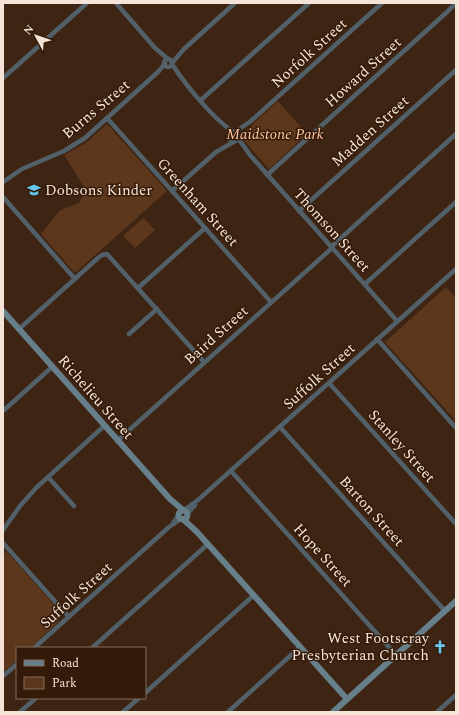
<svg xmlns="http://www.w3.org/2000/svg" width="459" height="715" font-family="Spectral,serif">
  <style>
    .green { fill: #5d371c }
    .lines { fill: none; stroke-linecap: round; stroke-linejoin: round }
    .street { stroke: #526169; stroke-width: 4.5 }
    .secondary { stroke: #667f8b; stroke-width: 6 }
    .labels { text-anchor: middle; stroke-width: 3; stroke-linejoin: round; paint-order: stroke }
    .street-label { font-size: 15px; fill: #f5e3d7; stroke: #341a08 }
    .park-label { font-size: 15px; font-style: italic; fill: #fdc6a3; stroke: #341a08 }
    .poi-label { font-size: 15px; fill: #f5e3d7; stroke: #341a08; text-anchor: start }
  </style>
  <rect width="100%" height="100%" fill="#3e2412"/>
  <g class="green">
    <polygon points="278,101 307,134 269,169 240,136"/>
    <polygon points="107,124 167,191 75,273 41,234 59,211 79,203 86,190 64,155 86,143"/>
    <polygon points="143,218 155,230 135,248 123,236"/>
    <polygon points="446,287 456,298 456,421 385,342"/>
    <polygon points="7,552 58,609 58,622 30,648 17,648 17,660 3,672 3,553"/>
  </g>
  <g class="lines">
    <g class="street">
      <polyline points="116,3 155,48 168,59"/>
      <circle cx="168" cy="63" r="4"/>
      <polyline points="172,63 184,49 235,3"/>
      <path d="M 172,64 C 187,87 211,116 233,132"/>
      <polyline points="3,78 87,3"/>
      <polyline points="201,100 309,3"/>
      <polyline points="107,118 271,302"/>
      <polyline points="235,132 251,121 382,3"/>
      <polyline points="238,138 250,155 397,321"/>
      <polyline points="267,175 447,12 456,3"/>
      <polyline points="3,182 22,169 64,151 85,138 159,71 165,63"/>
      <polyline points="172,191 216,152 237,140 238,136 234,132 231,133 229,136 230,140 233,141"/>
      <polyline points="3,197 75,279"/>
      <polyline points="299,211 456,70"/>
      <polyline points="331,247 456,134"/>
      <polyline points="365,284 456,202"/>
      <polyline points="138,288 205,228"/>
      <polyline points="19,329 98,258 102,255 107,254 204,362"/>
      <polyline points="129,334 157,309"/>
      <polyline points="377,339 456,428"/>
      <polyline points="329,383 456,524"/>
      <polyline points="3,411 52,367"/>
      <polyline points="280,427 445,611"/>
      <polyline points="117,441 332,248"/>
      <polyline points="231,471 396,655"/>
      <polyline points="48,477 74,506"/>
      <polyline points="184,510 198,500 456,269"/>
      <polyline points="187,514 195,505"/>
      <polyline points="173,523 178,516"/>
      <polyline points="3,530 20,506 36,488 104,426"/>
      <polyline points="3,543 69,617"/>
      <polyline points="34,648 169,527 181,519"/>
      <polyline points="92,648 208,544"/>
      <polyline points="3,676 17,664"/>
      <polyline points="145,693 254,595"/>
      <polyline points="20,712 36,698"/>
      <polyline points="123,712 139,698"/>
      <polyline points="228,712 300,647"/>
      <polyline points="437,712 456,695"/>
    </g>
    <g class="secondary">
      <polyline points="3,311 170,499 183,510"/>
      <circle cx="183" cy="515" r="4.5"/>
      <polyline points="183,519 197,532 347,699"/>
      <polyline points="333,712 456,601"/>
    </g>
  </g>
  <defs>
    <g id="school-bare" transform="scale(1.08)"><path d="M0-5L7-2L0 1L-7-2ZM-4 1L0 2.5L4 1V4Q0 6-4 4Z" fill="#65c5ef" stroke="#341a08" stroke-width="2.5" paint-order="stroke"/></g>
    <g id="church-bare" transform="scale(1.08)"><path d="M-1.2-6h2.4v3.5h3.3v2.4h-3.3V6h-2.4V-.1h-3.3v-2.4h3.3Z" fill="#65c5ef" stroke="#341a08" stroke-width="2.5" paint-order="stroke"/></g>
  </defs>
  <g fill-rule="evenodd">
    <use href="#school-bare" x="34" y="190"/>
    <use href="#church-bare" x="440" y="647"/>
  </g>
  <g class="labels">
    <g class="street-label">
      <text transform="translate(309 53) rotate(-42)" y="5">Norfolk Street</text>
      <text transform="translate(363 72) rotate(-42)" y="5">Howard Street</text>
      <text transform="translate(96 109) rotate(-40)" y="5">Burns Street</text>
      <text transform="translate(370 131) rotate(-42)" y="5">Madden Street</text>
      <text transform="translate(198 202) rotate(48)" y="5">Greenham Street</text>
      <text transform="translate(332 230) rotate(48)" y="5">Thomson Street</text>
      <text transform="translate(216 335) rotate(-42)" y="5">Baird Street</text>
      <text transform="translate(319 376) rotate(-42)" y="5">Suffolk Street</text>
      <text transform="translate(96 397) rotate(49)" y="5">Richelieu Street</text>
      <text transform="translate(402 446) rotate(48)" y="5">Stanley Street</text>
      <text transform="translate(372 511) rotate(48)" y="5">Barton Street</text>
      <text transform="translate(323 555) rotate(48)" y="5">Hope Street</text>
      <text transform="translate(76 595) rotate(-42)" y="5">Suffolk Street</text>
    </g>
    <g class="park-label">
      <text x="275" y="139">Maidstone Park</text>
    </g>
    <g class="poi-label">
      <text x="45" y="195">Dobsons Kinder</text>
      <text x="429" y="643" text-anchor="end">West Footscray<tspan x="429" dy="17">Presbyterian Church</tspan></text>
    </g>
  </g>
  <rect width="459" height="715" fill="none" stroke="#f5e3d7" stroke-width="8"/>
  <rect x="16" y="647" width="130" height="52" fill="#341a08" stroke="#816a5b"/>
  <rect x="24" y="660" width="20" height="6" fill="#667f8b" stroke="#816a5b"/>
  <text x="52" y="667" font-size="12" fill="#f5e3d7">Road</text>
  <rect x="24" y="677" width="20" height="12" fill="#5d371c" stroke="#816a5b"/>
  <text x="52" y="687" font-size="12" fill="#f5e3d7">Park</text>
  <g transform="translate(36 36) rotate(310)" stroke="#341a08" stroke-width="3" paint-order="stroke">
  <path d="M0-3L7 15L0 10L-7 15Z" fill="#f5e3d7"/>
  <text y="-6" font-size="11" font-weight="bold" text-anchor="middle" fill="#f5e3d7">N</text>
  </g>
</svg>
